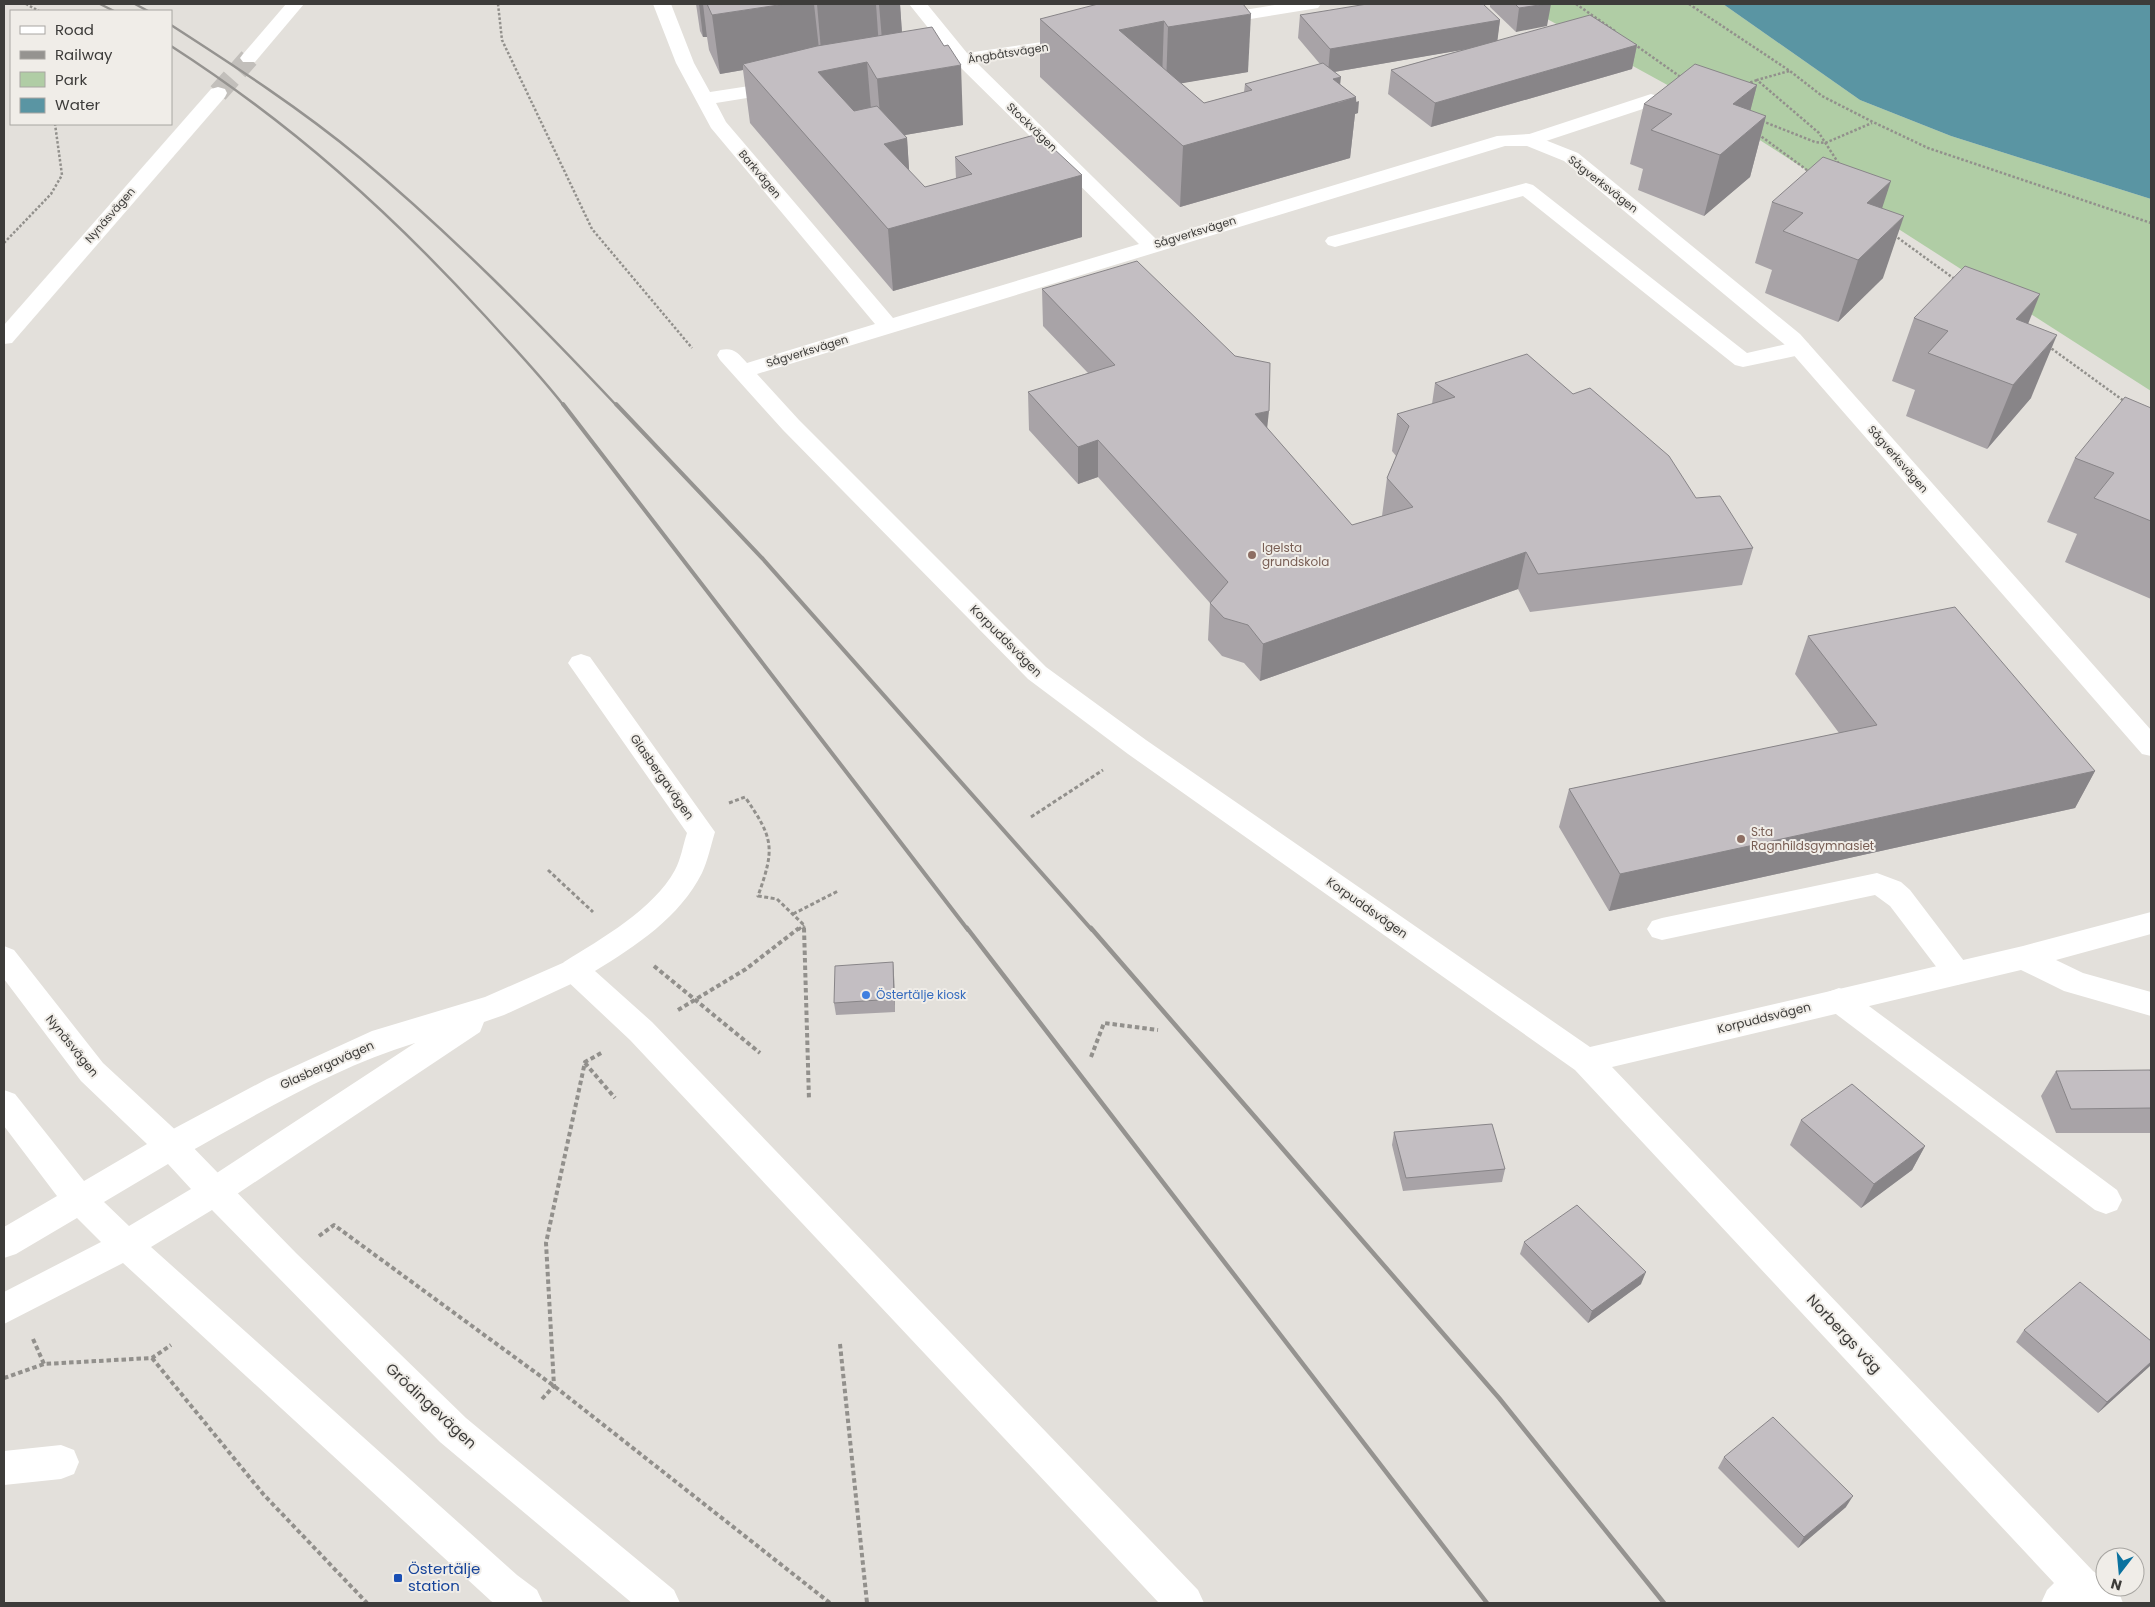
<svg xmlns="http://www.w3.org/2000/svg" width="2155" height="1607" font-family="Poppins,sans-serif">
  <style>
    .green { fill: #b0cda5 }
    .water { fill: #5a95a3 }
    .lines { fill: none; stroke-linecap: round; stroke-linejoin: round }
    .tertiary-tunnel { stroke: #c2bfbb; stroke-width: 20; stroke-dasharray: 20 10; stroke-linecap: butt }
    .path-far2 { stroke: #92908c; stroke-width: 2.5; stroke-dasharray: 2.5 2; stroke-linecap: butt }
    .path-far1 { stroke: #92908c; stroke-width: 3; stroke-dasharray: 4 2.5; stroke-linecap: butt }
    .path { stroke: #92908c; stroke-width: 4; stroke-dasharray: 4.5 3; stroke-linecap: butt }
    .service { fill: #fff; fill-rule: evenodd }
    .minor { fill: #fff; fill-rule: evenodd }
    .tertiary { fill: #fff; fill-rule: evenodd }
    .rail-far2 { stroke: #959390; stroke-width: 2.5 }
    .rail-far1 { stroke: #959390; stroke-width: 4 }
    .rail { stroke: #959390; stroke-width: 4.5 }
    .wall { fill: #a8a3a7 }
    .shaded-wall { fill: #888588 }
    .building { fill: #c3bec2; stroke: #888588 }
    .education-dot { fill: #8d6e63; stroke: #f0ede8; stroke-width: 2 }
    .shop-dot { fill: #3f7fe0; stroke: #f0ede8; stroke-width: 2 }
    .transit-dot { fill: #1a4fb4; stroke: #f0ede8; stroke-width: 2 }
    .labels { text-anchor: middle; stroke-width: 4; stroke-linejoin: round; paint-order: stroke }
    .far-street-label { font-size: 11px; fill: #3d3c3a; stroke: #f0ede8 }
    .education-label { font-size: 12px; fill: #785e54; stroke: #f0ede8; text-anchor: start }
    .street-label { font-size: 12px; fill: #3d3c3a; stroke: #f0ede8 }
    .shop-label { font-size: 12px; fill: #366cbe; stroke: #f0ede8; text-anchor: start }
    .near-street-label { font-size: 15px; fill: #3d3c3a; stroke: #f0ede8 }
    .near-transit-label { font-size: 15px; fill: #164399; stroke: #f0ede8; text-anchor: start }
  </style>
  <rect width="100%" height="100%" fill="#e3e0db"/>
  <polygon class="green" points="1520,4 1723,4 1860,100 1951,136 2151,199 2151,391 1713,110"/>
  <polygon class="water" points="1723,4 2151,4 2151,199 1951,136 1860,100"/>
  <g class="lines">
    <polyline class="tertiary-tunnel" points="218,93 249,58"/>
    <g class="path-far2">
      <polyline points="26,4 39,11"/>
      <polyline points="498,4 502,40 592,229 692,348"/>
      <polyline points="1576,4 1615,31"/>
      <polyline points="1689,4 1790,71 1822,96 1873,122 1928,148 2151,223"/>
      <polyline points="1634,44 1682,78"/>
      <polyline points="1789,71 1757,80 1819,133 1839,164"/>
      <polyline points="1746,84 1757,80"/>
      <polyline points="1762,121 1815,142 1825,143 1872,123"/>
      <polyline points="1758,134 1811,173"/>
      <polyline points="1894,235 1956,280"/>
      <polyline points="4,243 51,194 62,175 55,124"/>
      <polyline points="2048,346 2124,401"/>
    </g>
    <g class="path-far1">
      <path d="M 729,803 L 745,797 C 774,839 775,848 758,896 L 777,899 L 804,925 L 804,930"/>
      <polyline points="1031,817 1103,770"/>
      <polyline points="548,870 593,912"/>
      <polyline points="793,914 838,891"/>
      <polyline points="798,930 804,925"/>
    </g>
    <g class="path">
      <polyline points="804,928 809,1100"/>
      <polyline points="654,966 760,1053"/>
      <polyline points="678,1010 746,969 799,928"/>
      <polyline points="1091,1057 1104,1023 1158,1030"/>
      <polyline points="585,1063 615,1098"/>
      <polyline points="319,1236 334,1225 554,1386 830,1603"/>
      <polyline points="33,1339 44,1364"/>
      <polyline points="840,1344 867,1603"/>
      <polyline points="152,1358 264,1495 367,1603"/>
      <polyline points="4,1378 44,1364 152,1358 171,1345"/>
      <polyline points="542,1399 554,1386 546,1243 585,1062 603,1052"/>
    </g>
    <g class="service">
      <polygon points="1651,94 1658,96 1660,100 1658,104 1537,144 1523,144 1520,140 1523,136"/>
      <polygon points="1526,183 1533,185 1747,353 1800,341 1808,343 1811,348 1808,353 1800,355 1743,367 1735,365 1523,196 1335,247 1328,245 1325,241 1328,237"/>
      <path d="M 581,654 L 590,657 L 715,832 C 711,845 708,860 702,873 C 680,917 636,946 595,971 L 652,1022 L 1198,1590 L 1204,1603 L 1159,1603 L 630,1040 L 564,978 L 559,970 L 564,962 C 601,939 654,909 675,870 C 681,859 683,845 687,833 L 568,663 L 572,657 Z"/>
      <polygon points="1877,873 1901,882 1910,890 1967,965 1972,973 1967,981 1957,985 1947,981 1890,906 1875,895 1662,940 1652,937 1647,929 1652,921 1662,918"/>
      <polygon points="1839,988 1850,992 2117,1190 2122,1200 2117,1210 2106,1214 2095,1210 1828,1008 1824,1000 1828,992"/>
    </g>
    <g class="minor">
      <path d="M 653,4 L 671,4 L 694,63 L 710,92 L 783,81 L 790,83 L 792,87 L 790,91 L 716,103 L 726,122 L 893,318 L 1139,244 L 958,65 L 922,70 L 916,69 L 913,65 L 916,61 L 950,55 L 909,4 L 927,4 L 967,53 L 1077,37 L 1083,38 L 1086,42 L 1083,46 L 1077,47 L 976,62 L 1156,239 L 1497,136 L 1530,134 L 1578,153 L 1800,334 L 2151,730 L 2151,756 L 2142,754 L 1784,344 L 1564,161 L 1527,146 L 1505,146 L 757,374 L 799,420 L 1046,667 L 1146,740 L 1590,1047 L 2023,946 L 2151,912 L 2151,934 L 2056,960 L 2083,973 L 2151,992 L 2151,1016 L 2064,991 L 2021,970 L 1612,1067 L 2093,1571 L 2105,1580 L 2105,1587 C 2117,1587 2119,1592 2123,1603 L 2041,1603 L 2047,1590 L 2054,1583 L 1575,1070 L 1128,754 L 1028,679 L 783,430 L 720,360 L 717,355 L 720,350 C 734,347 738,353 747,363 L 875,324 L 711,128 L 676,63 Z"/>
      <polygon points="1281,4 1321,4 1318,8 1312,9 1213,25 1207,24 1204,20 1207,16 1213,15"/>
      <path d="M 574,958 L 584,962 L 589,970 L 584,978 L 504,1015 L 484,1022 L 480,1032 L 225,1202 L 214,1206 L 203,1202 L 198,1192 L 203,1182 L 415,1043 C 335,1067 256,1115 182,1156 L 171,1159 L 160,1156 L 155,1146 L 160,1136 L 267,1079 L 372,1031 L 485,997 Z"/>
      <polygon points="61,1445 74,1450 79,1462 74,1474 61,1479 4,1485 4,1451"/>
    </g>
    <g class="tertiary">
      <polygon points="286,4 304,4 255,62 243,62 240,58 243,54"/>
      <polygon points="218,87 225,89 227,93 225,97 12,343 4,344 4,325 211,89"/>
      <path d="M 4,946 L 14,950 L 103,1063 L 182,1136 L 296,1253 L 466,1418 L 674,1590 L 680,1603 L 632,1603 L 440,1442 L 212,1210 L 151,1247 L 517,1575 L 537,1590 L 543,1603 L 494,1603 L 491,1601 L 123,1263 L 4,1324 L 4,1292 L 101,1242 L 77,1218 L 16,1254 L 4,1258 L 4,1227 L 57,1196 L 4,1126 L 4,1090 L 15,1094 L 84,1181 L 147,1144 L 81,1081 L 4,979 ZM 168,1164 L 191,1189 L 129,1226 L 104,1202 Z"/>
    </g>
    <g class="rail-far2">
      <polyline points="100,4 114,11"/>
      <polyline points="135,4 148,11"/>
      <path d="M 171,25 C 236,67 301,109 360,158 C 451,234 536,320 617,406"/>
      <path d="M 171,46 C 292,124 389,211 486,317 C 512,346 540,375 564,406"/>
    </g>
    <g class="rail-far1">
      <polyline points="563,404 968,930"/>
      <polyline points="616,404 763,559 1092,930"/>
    </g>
    <g class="rail">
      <polyline points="967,928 1487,1603"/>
      <polyline points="1091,928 1499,1398 1664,1603"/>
    </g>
  </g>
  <g class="wall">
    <polygon points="696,4 900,4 902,32 963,125 905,135 907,138 909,171 925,187 956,179 955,157 1082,175 1082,237 893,291 750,123 743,70 720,74 709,50 707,37 703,37 700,31"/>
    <polygon points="1243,4 1248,72 1181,83 1204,103 1244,92 1245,84 1320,64 1298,38 1300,15 1500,20 1497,40 1637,45 1632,69 1431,127 1388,94 1391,70 1466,49 1334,72 1340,84 1356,98 1358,113 1355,114 1350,158 1180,207 1040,77 1040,19"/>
    <polygon points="1490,4 1551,4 1516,32 1490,7"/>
    <polygon points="1757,85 1750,111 1766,116 1750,177 1704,216 1638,190 1643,169 1630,164 1644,104"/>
    <polygon points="1772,202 1882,208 1883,278 1838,322 1765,293 1772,270 1755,263"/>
    <polygon points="1042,289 1267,428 1352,525 1382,516 1387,478 1396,456 1392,451 1397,414 1432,404 1435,383 1573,394 1753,548 1742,585 1530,612 1518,589 1260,681 1244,663 1222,656 1208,640 1210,603 1098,477 1078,484 1029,430 1028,392 1088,373 1043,326"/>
    <polygon points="1914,318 2028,323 2031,398 1987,449 1906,416 1915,390 1892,381"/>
    <polygon points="2151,408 2151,599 2065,562 2077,534 2047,522 2075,458"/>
    <polygon points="1808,636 2095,771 2075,808 1609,911 1559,827 1569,789 1839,733 1795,674"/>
    <polygon points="893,962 894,975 895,1012 836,1015 834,1003"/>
    <polygon points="2056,1071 2151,1073 2151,1132 2150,1133 2056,1133 2041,1096"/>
    <polygon points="1801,1120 1925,1146 1912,1170 1861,1208 1790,1145"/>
    <polygon points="1394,1132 1505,1169 1502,1182 1403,1191 1392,1145"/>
    <polygon points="1524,1242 1641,1284 1588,1323 1520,1254"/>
    <polygon points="2024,1330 2151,1341 2151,1365 2098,1413 2016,1342"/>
    <polygon points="1724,1457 1846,1507 1798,1548 1718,1468"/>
  </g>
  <g class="shaded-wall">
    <polygon points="699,4 703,4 707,37 703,37"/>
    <polygon points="785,4 814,4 820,58 743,64 743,70 720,74 712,15"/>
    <polygon points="817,4 876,4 879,48 822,62"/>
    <polygon points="879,4 900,4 903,49 883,52"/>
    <polygon points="1546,4 1551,4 1547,26 1516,32 1519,8"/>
    <polygon points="1251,14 1248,72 1166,86 1168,27"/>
    <polygon points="1500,20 1497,44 1328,73 1330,49"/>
    <polygon points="1164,21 1162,80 1118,89 1119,30"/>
    <polygon points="1637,45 1632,69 1431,127 1435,103"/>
    <polygon points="867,62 872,121 824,131 818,72"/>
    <polygon points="961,65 963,125 882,139 877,79"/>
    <polygon points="1341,77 1338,103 1356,97 1356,102 1359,101 1358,113 1355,114 1350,158 1180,207 1183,146 1333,79"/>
    <polygon points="1757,85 1744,135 1766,116 1750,177 1704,216 1733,104"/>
    <polygon points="907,138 911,198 884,144"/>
    <polygon points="1082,175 1082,237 893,291 888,229"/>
    <polygon points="1891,181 1871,242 1867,203"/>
    <polygon points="1904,216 1883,278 1838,322 1858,260"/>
    <polygon points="2040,294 2015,357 2016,319"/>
    <polygon points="2057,335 2031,398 1987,449 2013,385"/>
    <polygon points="1269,411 1265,448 1255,414"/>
    <polygon points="1098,440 1098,477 1078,484 1078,447"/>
    <polygon points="1526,552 1518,589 1260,681 1263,644"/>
    <polygon points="2095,771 2075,808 1609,911 1620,874"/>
    <polygon points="893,962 894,975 895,1012 894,999"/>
    <polygon points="1925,1146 1912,1170 1861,1208 1874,1184"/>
    <polygon points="1646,1272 1641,1284 1588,1323 1592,1311"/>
    <polygon points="2151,1362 2151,1365 2098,1413 2107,1402"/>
    <polygon points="1853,1496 1846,1507 1798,1548 1804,1537"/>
  </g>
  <g class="building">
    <polygon points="707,4 785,4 712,15"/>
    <polygon points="1098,4 1243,4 1251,14 1168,27 1164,21 1119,30 1204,103 1252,90 1245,84 1323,63 1341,77 1333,79 1356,97 1183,146 1040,19"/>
    <polygon points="1367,4 1483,4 1500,20 1330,49 1300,15"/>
    <polygon points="1515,4 1546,4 1519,8"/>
    <polygon points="1590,15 1637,45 1435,103 1391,70"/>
    <polygon points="932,27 944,46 948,45 961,65 877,79 867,62 818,72 854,111 877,106 907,138 884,144 925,187 972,174 955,157 1038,134 1082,175 888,229 743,64 817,46"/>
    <polygon points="1695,64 1757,85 1733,104 1766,116 1720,155 1651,130 1672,114 1644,104"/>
    <polygon points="1823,157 1891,181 1867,203 1904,216 1858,260 1783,231 1803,213 1772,202"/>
    <polygon points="1137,261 1235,356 1270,363 1269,411 1255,414 1352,525 1413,507 1387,478 1409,426 1397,414 1455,397 1435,383 1527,354 1573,394 1590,388 1669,456 1696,498 1720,496 1753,548 1538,574 1526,552 1263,644 1248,625 1224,618 1210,603 1228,582 1098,440 1078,447 1028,392 1115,365 1042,289"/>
    <polygon points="1965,266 2040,294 2016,319 2057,335 2013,385 1928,353 1948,331 1914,318"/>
    <polygon points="2125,397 2151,408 2151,521 2094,498 2114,473 2075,458"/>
    <polygon points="1955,607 2095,771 1620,874 1569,789 1877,725 1808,636"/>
    <polygon points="893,962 894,999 834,1003 835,966"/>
    <polygon points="2150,1070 2151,1073 2151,1108 2071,1109 2056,1071"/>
    <polygon points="1852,1084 1925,1146 1874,1184 1801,1120"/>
    <polygon points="1492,1124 1505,1169 1406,1178 1394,1132"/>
    <polygon points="1577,1205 1646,1272 1592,1311 1524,1242"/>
    <polygon points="2080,1282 2151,1341 2151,1362 2107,1402 2024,1330"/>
    <polygon points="1773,1417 1853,1496 1804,1537 1724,1457"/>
  </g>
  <g class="education-dot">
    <circle cx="1252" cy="555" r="5"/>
    <circle cx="1741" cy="839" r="5"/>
  </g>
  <circle class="shop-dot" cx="866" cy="995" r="5"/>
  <rect class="transit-dot" x="393" y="1573" width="10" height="10" rx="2.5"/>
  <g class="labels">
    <g class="far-street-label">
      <text transform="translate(1008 53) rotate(-9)" y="4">Ångbåtsvägen</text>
      <text transform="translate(1032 127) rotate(44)" y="4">Stockvägen</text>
      <text transform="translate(760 174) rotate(50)" y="4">Barkvägen</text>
      <text transform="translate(1603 184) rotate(38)" y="4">Sågverksvägen</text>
      <text transform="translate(110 215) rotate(-49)" y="4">Nynäsvägen</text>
      <text transform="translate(1195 232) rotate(-17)" y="4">Sågverksvägen</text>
      <text transform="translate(807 351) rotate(-17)" y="4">Sågverksvägen</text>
      <text transform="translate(1898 459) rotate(49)" y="4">Sågverksvägen</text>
    </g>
    <g class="education-label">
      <text x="1262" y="552">Igelsta<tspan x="1262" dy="14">grundskola</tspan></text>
      <text x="1751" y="836">S:ta<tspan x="1751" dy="14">Ragnhildsgymnasiet</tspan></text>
    </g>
    <g class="street-label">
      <text transform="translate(1006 641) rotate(45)" y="4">Korpuddsvägen</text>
      <text transform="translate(662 777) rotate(55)" y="4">Glasbergavägen</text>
      <text transform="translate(1367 908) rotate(35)" y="4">Korpuddsvägen</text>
      <text transform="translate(1764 1018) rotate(-14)" y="4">Korpuddsvägen</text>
      <text transform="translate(72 1046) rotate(51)" y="4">Nynäsvägen</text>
      <text transform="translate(327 1065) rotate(-24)" y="4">Glasbergavägen</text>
    </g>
    <g class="shop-label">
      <text x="876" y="999">Östertälje kiosk</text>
    </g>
    <g class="near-street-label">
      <text transform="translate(1844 1334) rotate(47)" y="5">Norbergs väg</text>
      <text transform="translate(431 1406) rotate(43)" y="5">Grödingevägen</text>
    </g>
    <g class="near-transit-label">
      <text x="408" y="1574">Östertälje<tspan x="408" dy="17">station</tspan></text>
    </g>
  </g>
  <rect width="2155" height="1607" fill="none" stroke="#3d3c3a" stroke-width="10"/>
  <rect x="10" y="10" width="162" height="115" fill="#f0ede8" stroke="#a8a6a2"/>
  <rect x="20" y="26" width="25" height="8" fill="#ffffff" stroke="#a8a6a2"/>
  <text x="55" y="35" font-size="15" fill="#3d3c3a">Road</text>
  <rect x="20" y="51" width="25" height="8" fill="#959390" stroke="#a8a6a2"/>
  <text x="55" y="60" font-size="15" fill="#3d3c3a">Railway</text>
  <rect x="20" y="72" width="25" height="15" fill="#b0cda5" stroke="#a8a6a2"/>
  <text x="55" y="85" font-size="15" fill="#3d3c3a">Park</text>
  <rect x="20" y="98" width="25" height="15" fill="#5a95a3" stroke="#a8a6a2"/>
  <text x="55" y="110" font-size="15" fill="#3d3c3a">Water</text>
  <g transform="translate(2120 1572) rotate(196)"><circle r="24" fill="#f0ede8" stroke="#a8a6a2"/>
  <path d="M0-4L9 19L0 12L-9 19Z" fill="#0b729f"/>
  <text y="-8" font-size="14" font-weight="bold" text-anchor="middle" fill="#3d3c3a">N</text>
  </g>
</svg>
